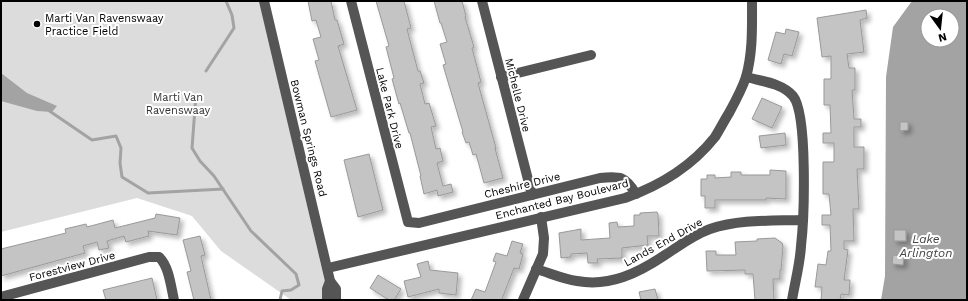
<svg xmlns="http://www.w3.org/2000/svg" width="968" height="301" font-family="'Work Sans',sans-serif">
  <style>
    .green { fill: #dcdcdc }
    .water { fill: #a3a3a3; fill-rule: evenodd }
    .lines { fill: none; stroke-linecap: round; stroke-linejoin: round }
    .stream { stroke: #a3a3a3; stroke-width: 3 }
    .building { fill: #c4c4c4; stroke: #999; filter: url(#shadow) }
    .minor { stroke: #555; stroke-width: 10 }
    .poi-dot { fill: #000; stroke: #fff; stroke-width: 1.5 }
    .labels { text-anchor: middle; stroke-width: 4; stroke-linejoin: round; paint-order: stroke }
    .poi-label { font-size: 11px; fill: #000; stroke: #fff; text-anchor: start }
    .street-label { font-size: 11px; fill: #000; stroke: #fff }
    .park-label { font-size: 11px; fill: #333; stroke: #fff }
    .water-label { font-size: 12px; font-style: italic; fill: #444; stroke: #fff }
  </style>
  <defs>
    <filter id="shadow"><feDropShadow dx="3.5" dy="3.5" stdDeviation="2" flood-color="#0004"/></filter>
  </defs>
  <rect width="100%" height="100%" fill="#fff"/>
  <polygon class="green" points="1,1 260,1 329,300 291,300 221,251 192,216 137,198 1,232"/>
  <g class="water">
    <path d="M 912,1 L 967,1 L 967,300 L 881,300 L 885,276 L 886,77 L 893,27 ZM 928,16 L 952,16 L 952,40 L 928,40 Z"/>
    <polygon points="1,73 27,93 57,106 52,112 37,111 1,101"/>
  </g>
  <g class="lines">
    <g class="stream">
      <polyline points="206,71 234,28 232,15 226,1"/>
      <polyline points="196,95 192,148 200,161 214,176 251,231 296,274 299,285 291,290 282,291 280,300"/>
      <polyline points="48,110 92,140 116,136 121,148 120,163 122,177 148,193 223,189"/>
    </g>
  </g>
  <g class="building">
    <polygon points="308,1 331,1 335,20 337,20 344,44 338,46 357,110 331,117 315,61 319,60 313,39 321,37 316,20 312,21"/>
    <polygon points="376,1 404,1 411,28 407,29 418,71 420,71 424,83 420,84 425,104 429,103 436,126 431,127 436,149 440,148 443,161 437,163 443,186 451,184 453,192 438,196 437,190 424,194 420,176 421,176 410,133 409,133 400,103 399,104 392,79 394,78 386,47 389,46"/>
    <polygon points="434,1 462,1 466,16 465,17 474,47 472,48 481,82 478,83 496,148 495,148 503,178 484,183 476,154 473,155 469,142 466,143 462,132 463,132 443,65 446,64 440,44 447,42 441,23 440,23"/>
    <polygon points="866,10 867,18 860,20 864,52 847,54 849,68 855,68 855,90 852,90 854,119 861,119 861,127 854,127 854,147 864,147 864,169 857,169 859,209 853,209 854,241 844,241 844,249 848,250 844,280 850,280 849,295 841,294 840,300 821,300 822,287 815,287 818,264 826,265 828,251 831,251 830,225 822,225 822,215 831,215 829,194 823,194 823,162 834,162 834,143 823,143 823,133 831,133 830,105 824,105 824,79 831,79 831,56 822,57 817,18"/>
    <polygon points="786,29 799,32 792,56 784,54 781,64 768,60 776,32 785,34"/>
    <polygon points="762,98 782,107 772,128 752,119"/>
    <polygon points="900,122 908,122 908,130 900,131"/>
    <polygon points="785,133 786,145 761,148 759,136"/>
    <polygon points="369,154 383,210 358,217 344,160"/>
    <polygon points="770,170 786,171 786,199 766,198 766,200 715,200 715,208 705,208 705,196 701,196 701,179 707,179 707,175 715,175 715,178 731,177 731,172 741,172 741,175 770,175"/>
    <polygon points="657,212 658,214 659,236 647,236 648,245 622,248 622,258 597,259 598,263 588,263 587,253 571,254 571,257 561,258 559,233 581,229 581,240 610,238 609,223 617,222 618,227 634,226 634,215 640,215 640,213"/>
    <polygon points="156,214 180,218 177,235 148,231 149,236 126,242 124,236 107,241 109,248 99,250 97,242 83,246 85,253 1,276 1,249 66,233 65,229 86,224 87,227 113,220 115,228 155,218"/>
    <rect x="894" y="230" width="12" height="11"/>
    <polygon points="200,236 205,255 201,256 211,300 194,300 187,272 191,271 183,240"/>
    <polygon points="775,238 782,243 783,246 781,270 780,270 780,279 773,279 774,300 755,300 753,274 745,274 745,270 707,271 706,251 716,251 716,255 736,255 735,242 757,241 757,239"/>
    <polygon points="512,241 523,244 520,253 523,254 519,269 514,268 502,299 504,300 471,300 476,289 485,292 496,262 493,261 496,253 507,256"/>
    <polygon points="893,255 904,256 903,265 892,264"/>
    <polygon points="428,261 430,270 458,273 456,295 439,293 439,289 408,297 404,281 421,277 417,264"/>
    <polygon points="378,275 401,289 394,300 389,300 370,288"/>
    <polygon points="152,278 157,300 106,300 103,290"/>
    <polygon points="655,289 658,300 641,300 639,292"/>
  </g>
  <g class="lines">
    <g class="minor">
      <polyline points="264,1 330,281 336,289 336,300"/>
      <path d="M 351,1 L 408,222 L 419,223 L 600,178 C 620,176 625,176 636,194"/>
      <polyline points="482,1 532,195"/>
      <polyline points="501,77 591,55"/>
      <path d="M 746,77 C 761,81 782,83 793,96 C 808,114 804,220 801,246 C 800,264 795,282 792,300"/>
      <path d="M 328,268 L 625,198 C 659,186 692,166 715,137 C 720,129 724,121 729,113 C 735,102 742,89 746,77 C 753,52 752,27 752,1"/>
      <path d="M 536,269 C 550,273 563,279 577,281 C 610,287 638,273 665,255 C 679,246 693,235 710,229 C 740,219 771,221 803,220"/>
      <path d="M 1,297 L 149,257 L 159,257 C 169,266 171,287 174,300"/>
      <polyline points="327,300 327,289 330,281"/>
      <polyline points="523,300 543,254 544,238 541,217"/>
    </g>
  </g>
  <circle class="poi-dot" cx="37" cy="24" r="4"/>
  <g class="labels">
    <g class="poi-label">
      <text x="45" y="22">Marti Van Ravenswaay<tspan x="45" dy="13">Practice Field</tspan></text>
    </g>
    <g class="street-label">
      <text transform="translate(518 95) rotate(76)" y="4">Michelle Drive</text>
      <text transform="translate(390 108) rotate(76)" y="4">Lake Park Drive</text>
      <text transform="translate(309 138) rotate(76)" y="4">Bowman Springs Road</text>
      <text transform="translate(522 185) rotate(-14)" y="4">Cheshire Drive</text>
      <text transform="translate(562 199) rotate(-14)" y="4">Enchanted Bay Boulevard</text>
      <text transform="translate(663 242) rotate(-29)" y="4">Lands End Drive</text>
      <text transform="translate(72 266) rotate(-15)" y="4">Forestview Drive</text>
    </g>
    <g class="park-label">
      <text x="178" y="101">Marti Van<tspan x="178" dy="13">Ravenswaay</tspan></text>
    </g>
    <g class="water-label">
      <text x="926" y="243">Lake<tspan x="926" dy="14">Arlington</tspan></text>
    </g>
  </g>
  <rect width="968" height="301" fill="none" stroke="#000000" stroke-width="4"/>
  <g transform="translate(940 28) rotate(165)"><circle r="19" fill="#ffffff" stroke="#999999"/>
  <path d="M0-3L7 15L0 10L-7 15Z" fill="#000000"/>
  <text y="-6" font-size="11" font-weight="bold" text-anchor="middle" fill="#000000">N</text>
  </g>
</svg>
